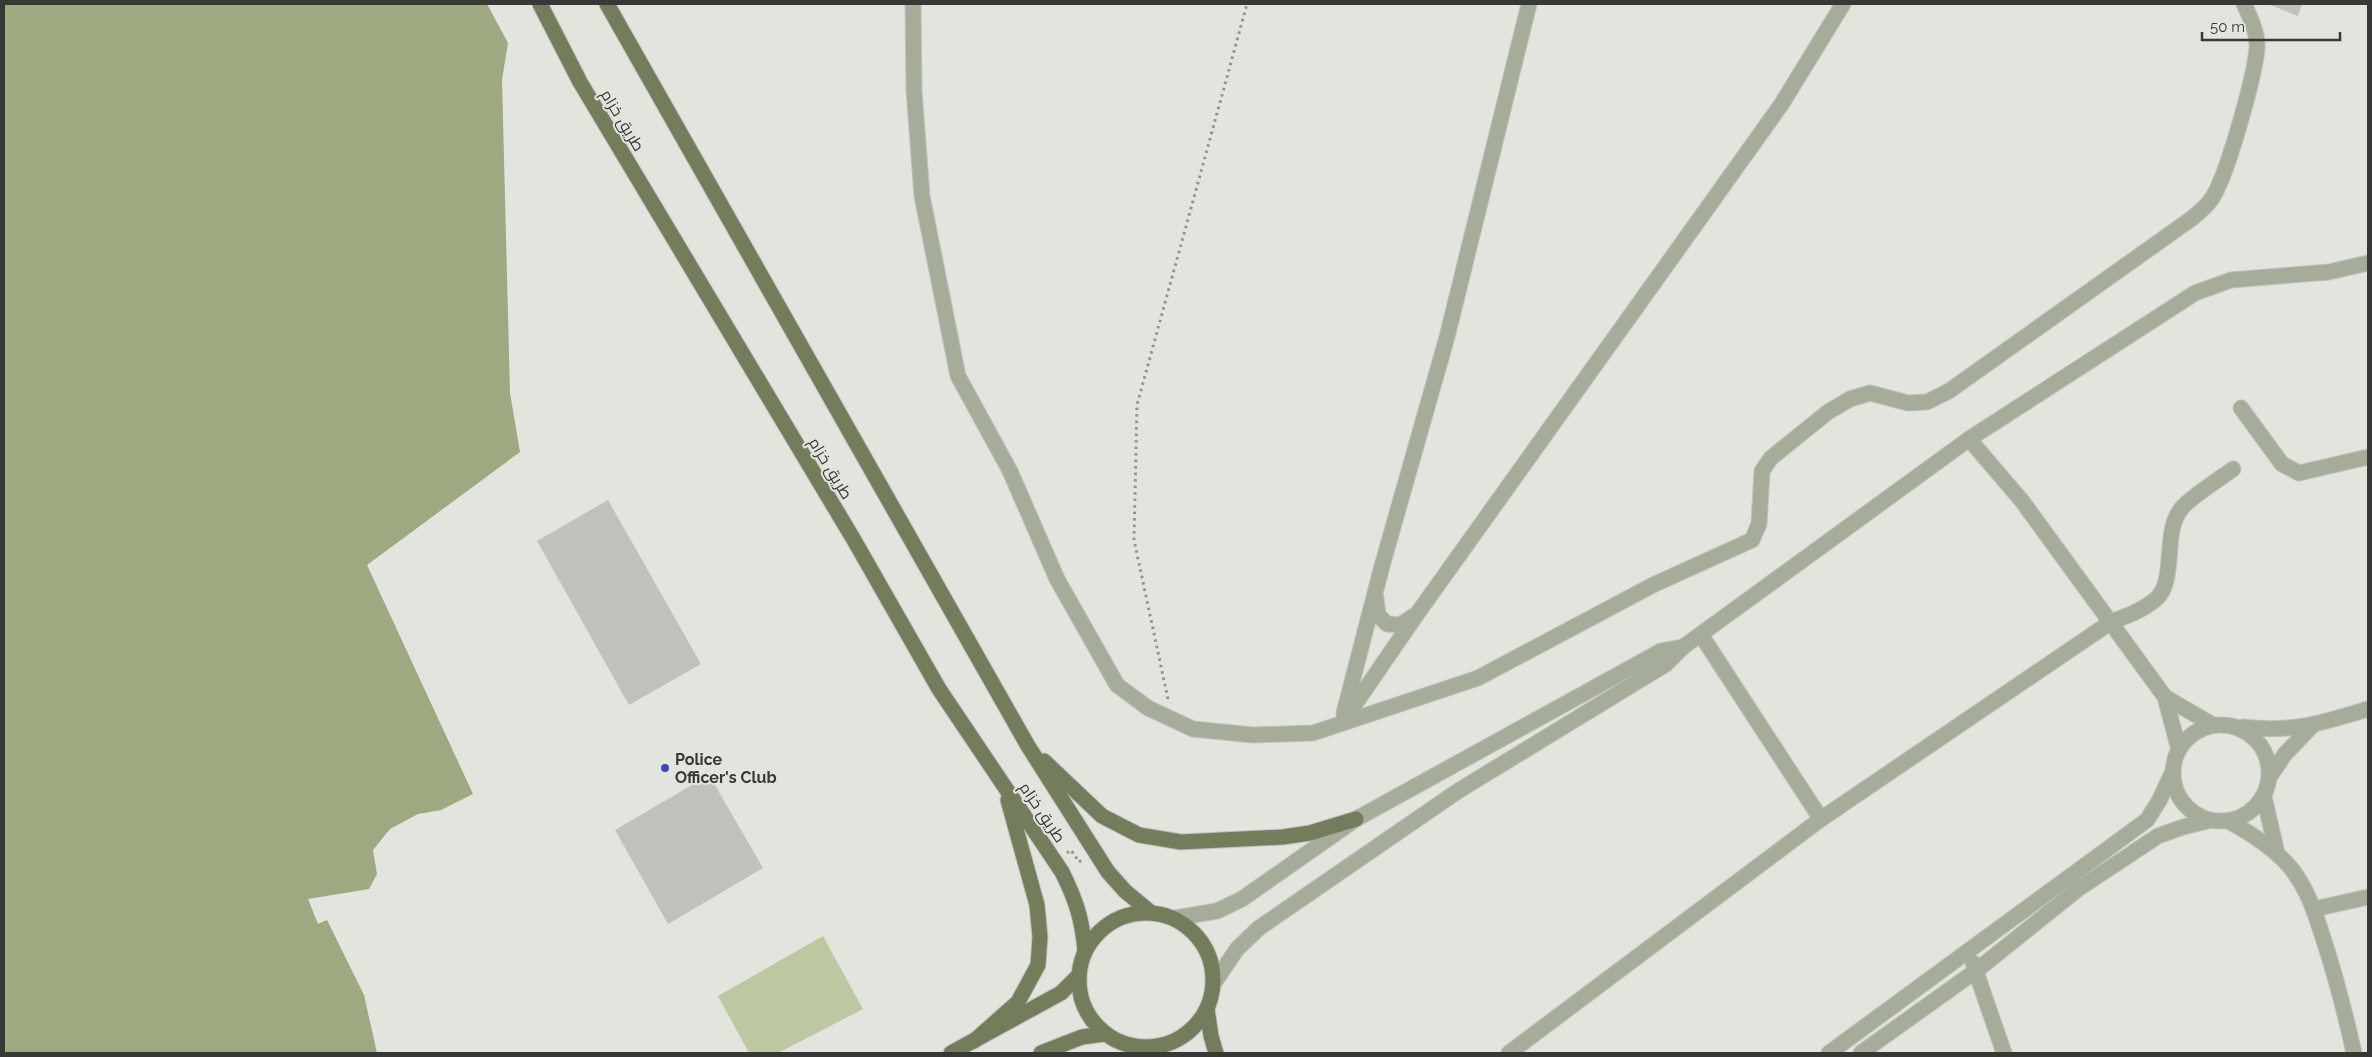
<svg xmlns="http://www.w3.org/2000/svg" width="2372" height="1057" font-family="Raleway,Cairo,sans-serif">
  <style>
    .green { fill: #bcc8a2 }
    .water { fill: #9da980 }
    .building { fill: #bfc1bb }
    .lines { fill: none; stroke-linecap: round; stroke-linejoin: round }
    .minor-casing { stroke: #c0c2bc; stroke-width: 17 }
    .major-casing { stroke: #c0c2bc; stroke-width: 17 }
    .path { stroke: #92938e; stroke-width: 3; stroke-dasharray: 2.5 4; stroke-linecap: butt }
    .minor { stroke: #a6ac9a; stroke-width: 15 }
    .major { stroke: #737d5c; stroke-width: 15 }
    .poi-dot { fill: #3947ba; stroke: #e2e4dd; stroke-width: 2 }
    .labels { text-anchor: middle; stroke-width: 4; stroke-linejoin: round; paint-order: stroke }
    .street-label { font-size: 16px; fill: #383836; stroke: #e2e4dd }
    .poi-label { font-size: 16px; font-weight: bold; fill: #383836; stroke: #e2e4dd; text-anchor: start }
  </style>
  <rect width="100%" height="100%" fill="#e2e4dd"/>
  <polygon class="green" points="823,936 863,1009 778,1053 749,1053 718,996"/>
  <polygon class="water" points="4,4 487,4 508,43 502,80 510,393 520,452 367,565 473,794 441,810 418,814 390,829 373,850 377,874 369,889 308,899 318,924 327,920 364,995 377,1053 4,1053"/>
  <g class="building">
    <polygon points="2268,4 2302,4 2298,16"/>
    <polygon points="608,500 701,664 629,705 537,541"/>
    <polygon points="709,775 763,868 668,924 615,830"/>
  </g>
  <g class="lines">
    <g class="minor-casing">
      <g id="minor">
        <path d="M 913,4 L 914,90 L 922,196 L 958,376 L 1010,471 L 1057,579 L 1117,685 L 1148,708 L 1193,729 L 1253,735 L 1313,733 L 1478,678 L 1653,585 L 1752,540 L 1759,524 L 1762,471 L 1771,458 L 1828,412 L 1850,399 L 1870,393 L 1908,403 L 1927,402 L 1949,391 L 2191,219 C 2197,214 2205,208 2210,201 C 2226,182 2255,74 2257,48 C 2258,33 2250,17 2244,4"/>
        <polyline points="2241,408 2282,464 2299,473 2368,457"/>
        <polyline points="1969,439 2022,501 2165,697 2213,725"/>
        <polyline points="1376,598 1378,615 1387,624 1400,625 1414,616"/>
        <path d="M 1701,635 L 1821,819 L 2111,622 C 2127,616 2143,610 2156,599 C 2177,581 2162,533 2181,509 C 2188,499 2221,478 2233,469"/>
        <polyline points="2165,697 2179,750"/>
        <polyline points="1344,713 1382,566 1447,337 1529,4"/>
        <polyline points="1342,723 1417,614 1781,105 1843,4"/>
        <circle cx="2221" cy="773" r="48"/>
        <path d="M 2243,727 C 2292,733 2322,723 2368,709"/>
        <polyline points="2270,776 2285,754 2311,727"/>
        <polyline points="2264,797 2277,853"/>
        <path d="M 2230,822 C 2252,834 2274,848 2290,867 C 2309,890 2317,919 2326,947 C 2337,982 2346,1017 2354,1053"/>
        <polyline points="2314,909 2368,897"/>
        <polyline points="1175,918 1217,911 1242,899 1356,819 1661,651 1683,647"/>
        <polyline points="1973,963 2004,1053"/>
        <polyline points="1214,983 1237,949 1259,928 1458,791 1666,664 1683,647 1969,439 2195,293 2231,280 2329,272 2368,263"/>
        <polyline points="1509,1053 1821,819"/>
        <polyline points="1829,1053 2147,820 2159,801 2173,771"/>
        <polyline points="1861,1053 1977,970 2078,889 2158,836 2183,827 2208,821"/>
      </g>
    </g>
    <g class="major-casing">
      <g id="major">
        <path d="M 540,4 L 580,82 L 854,540 L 939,689 L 1062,872 C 1076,900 1082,919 1085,950"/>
        <polyline points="607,4 1028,746 1108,872 1125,891 1149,911"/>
        <polyline points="1044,761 1102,816 1139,835 1181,842 1283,837 1310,833 1356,819"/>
        <circle cx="1146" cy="980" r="67"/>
        <polyline points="1207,1009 1211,1036 1216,1053"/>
        <polyline points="974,1041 1018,1002 1038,965 1040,937 1037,905 1008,800"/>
        <polyline points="951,1053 1061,993 1078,976"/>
        <polyline points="1041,1053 1082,1037 1104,1034"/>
      </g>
    </g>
    <g class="path">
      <polyline points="1168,699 1134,540 1137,405 1247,4"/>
      <polyline points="1067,853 1071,850 1079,862 1082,860"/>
    </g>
    <use href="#minor" class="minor"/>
    <use href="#major" class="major"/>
  </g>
  <circle class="poi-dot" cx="665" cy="768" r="5"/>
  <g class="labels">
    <g class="street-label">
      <text transform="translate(623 120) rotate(59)" y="6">طريق خزام</text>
      <text transform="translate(831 468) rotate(59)" y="6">طريق خزام</text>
      <text transform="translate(1043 812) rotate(56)" y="6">طريق خزام</text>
    </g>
    <g class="poi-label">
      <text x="675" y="765">Police<tspan x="675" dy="18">Officer's Club</tspan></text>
    </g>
  </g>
  <rect width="2372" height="1057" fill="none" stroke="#383836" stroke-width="10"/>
  <path d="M2202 32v8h138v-8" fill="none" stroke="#383836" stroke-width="2.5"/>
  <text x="2210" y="32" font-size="15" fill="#383836" stroke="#e2e4dd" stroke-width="4" paint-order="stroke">50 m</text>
</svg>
